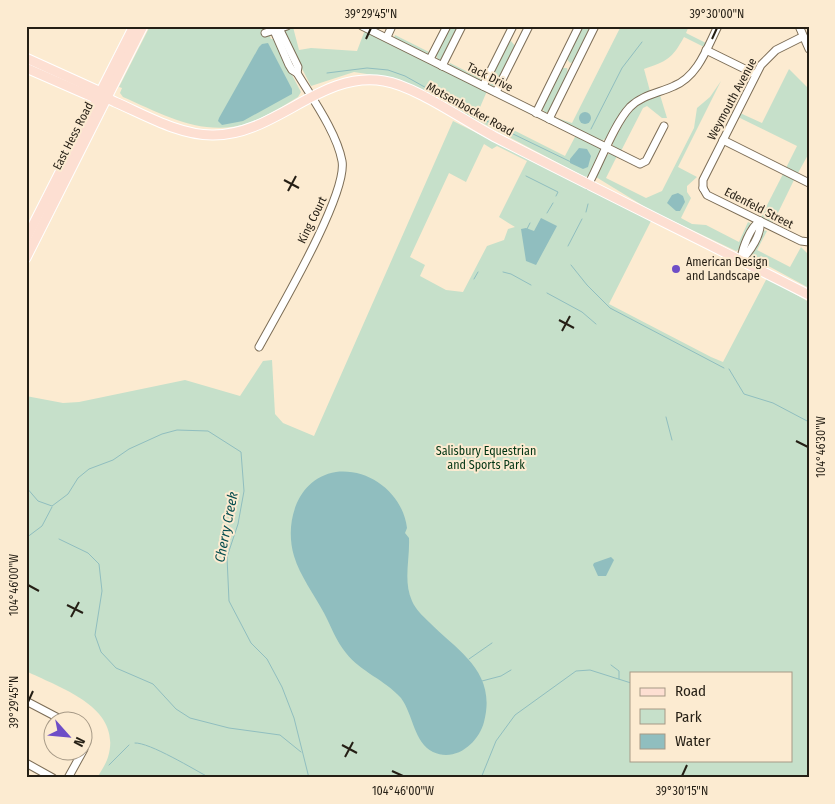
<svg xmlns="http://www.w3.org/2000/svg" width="835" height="804" font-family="'Fira Sans Condensed',sans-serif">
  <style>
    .green { fill: #c6e0ca; fill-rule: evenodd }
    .water { fill: #90bebf }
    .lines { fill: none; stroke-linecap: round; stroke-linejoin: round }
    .stream { stroke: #90bebf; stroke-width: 1 }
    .minor-casing { stroke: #7c6d56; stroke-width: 9 }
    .major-casing { stroke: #fff; stroke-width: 11 }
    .minor { stroke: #fff; stroke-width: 7 }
    .major { stroke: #fddfd2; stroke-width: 9 }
    .ticks { fill: none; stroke: #251f15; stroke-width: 2 }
    .poi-dot { fill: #6e4ec7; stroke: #fcebd1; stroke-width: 2 }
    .labels { text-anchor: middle; stroke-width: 4; stroke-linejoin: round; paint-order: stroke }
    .street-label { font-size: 12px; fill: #251f15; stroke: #fcebd1 }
    .poi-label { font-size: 12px; fill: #251f15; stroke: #fcebd1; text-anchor: start }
    .park-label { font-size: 12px; fill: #003412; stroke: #fcebd1 }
    .water-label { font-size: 14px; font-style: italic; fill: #074e50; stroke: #fcebd1 }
    .neatline { fill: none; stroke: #251f15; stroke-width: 2 }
    .ticks-label { font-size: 12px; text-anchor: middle; fill: #251f15 }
  </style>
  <rect width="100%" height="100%" fill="#fcebd1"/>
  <g class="green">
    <path d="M 150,26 L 266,26 L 271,39 L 273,39 L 301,92 L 298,97 C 283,106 267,116 251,122 C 206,139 164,115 123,97 L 120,93 L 122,88 L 119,87 Z"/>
    <polygon points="449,26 460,26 444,59 438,60 435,54"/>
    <polygon points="581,26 592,26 574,62 570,63 566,58"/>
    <path d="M 621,26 L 689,26 L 686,33 L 706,43 L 704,47 L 684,37 C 672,59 667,61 644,69 L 650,91 L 636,98 L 606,142 L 604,139 L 602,142 L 554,117 L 572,123 Z"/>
    <polygon points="293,27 299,50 311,48 357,51 365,30 487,91 478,112 565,156 576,135 599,147 602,151 590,175 585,177 399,79 354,72 311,86 284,34 286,30"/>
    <polygon points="395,35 429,52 428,54 394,38"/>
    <polygon points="511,41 516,47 496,85 492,87 488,81 507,43"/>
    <polygon points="450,63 482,79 481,81 449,66"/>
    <polygon points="561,68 567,68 568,74 550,111 545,113 541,106"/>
    <polygon points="789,69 809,89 809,153 798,173 786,168 797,146 738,117 740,113 762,123"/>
    <polygon points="721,81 678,167 697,177 687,186 687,192 691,198 681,218 692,224 706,225 739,242 748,222 752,224 740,249 736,251 650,210 596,177 606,156 610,153 617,156 606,178 646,198 662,191 694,128 697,108 710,97"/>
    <path d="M 660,95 L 667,118 L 662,118 L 647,106 L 643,108 L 621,151 L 613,147 L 613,143 C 626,117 631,105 660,95 Z"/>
    <path d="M 453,121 L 651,221 L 609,304 L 711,357 L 723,362 L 767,278 L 809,302 L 809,778 L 110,778 L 105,775 L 103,778 L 97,778 C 101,771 106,764 108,757 C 123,707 60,688 26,671 L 26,396 L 63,403 L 79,402 L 185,380 L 240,396 L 263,361 L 272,360 L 275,414 L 283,423 L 314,436 ZM 484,144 L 492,149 L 497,146 L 527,161 L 499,217 L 515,227 L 508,229 L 504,240 L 487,246 L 463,292 L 446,290 L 420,276 L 425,265 L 410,257 L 449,173 L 466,182 ZM 631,673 L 791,673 L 791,760 L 631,760 Z"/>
    <polygon points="783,174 794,180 773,223 761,217"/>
    <polygon points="763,230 767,231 757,250 790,267 801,247 809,255 809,288 752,257 751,253"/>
  </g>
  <g class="water">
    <polygon points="268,43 292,89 292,94 243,121 222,125 218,121 219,118 259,47 262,44"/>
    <circle cx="585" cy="118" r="6"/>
    <polygon points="579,148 587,149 591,156 588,167 583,169 570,163 570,159"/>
    <polygon points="678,193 683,196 685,202 680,211 676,211 667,203 672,195"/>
    <polygon points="541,218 557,226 536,265 526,261 521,229 526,228 534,231"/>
    <path d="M 336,472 C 370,468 403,494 407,528 L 405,533 L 409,538 C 410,559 403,581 412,601 C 416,610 422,615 429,622 C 459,652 497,672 484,722 C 479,742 456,763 433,752 C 414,743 413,714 401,698 C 385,680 361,672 346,653 C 336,641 331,626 324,613 C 314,594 300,576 294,556 C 284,523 297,478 336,472 Z"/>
    <polygon points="611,557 614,560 606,576 598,576 593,565 594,563"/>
  </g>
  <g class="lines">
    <g class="stream">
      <polyline points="327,73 367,68 388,70 405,76 480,118 571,162"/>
      <polyline points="591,129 622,68 642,42"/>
      <polyline points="526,176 558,192 556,196"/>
      <polyline points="586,212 588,204"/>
      <polyline points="547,213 553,203"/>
      <polyline points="527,229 530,223"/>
      <polyline points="568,246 582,219"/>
      <polyline points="571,265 587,285 610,308 724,368"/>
      <polyline points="503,272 511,274 531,285"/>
      <polyline points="474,279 478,272"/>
      <polyline points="547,293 582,312 596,324"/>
      <polyline points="729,369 744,394 773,403 809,422"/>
      <polyline points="666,417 672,440"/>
      <polyline points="26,487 38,501 52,506 68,494 78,478 89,469 113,460 129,449 162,434 177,430 208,431 241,452 244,491 238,524 227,557 229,601 251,643 267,659 282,687 294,718 309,778"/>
      <polyline points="26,538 42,526 52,507"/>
      <polyline points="59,539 88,553 99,564 102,591 95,635 101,652 116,668 153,684 176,709 190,718 229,728 280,735 301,752"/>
      <polyline points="469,659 492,643"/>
      <polyline points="611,665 619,671 619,679"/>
      <polyline points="482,681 501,676 511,670"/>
      <path d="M 135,743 C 149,742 195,770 210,778"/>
      <polyline points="109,765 129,745"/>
      <polyline points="481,778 496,741 515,715 576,671 590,670 631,683"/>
    </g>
    <g class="minor-casing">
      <g id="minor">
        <polyline points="272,26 289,65 292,70 297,73"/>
        <polyline points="362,26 640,164 646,161 664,126"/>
        <polyline points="799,26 809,49"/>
        <polyline points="265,33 287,26"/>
        <polyline points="387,37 392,26"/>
        <polyline points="706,50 755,74"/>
        <polyline points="430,59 447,26"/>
        <polyline points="442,66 462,26"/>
        <polyline points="483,86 513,26"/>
        <polyline points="496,92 529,26"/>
        <polyline points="536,113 579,26"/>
        <polyline points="549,119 595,26"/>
        <polyline points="723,140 809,183"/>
        <path d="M 588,185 C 600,163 614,124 630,107 C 642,95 659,93 674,86 C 698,76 707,48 718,26"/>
        <polyline points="703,188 703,180 761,65 776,50 802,37"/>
        <polyline points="703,188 707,195 801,241 809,242"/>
        <path d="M 741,260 C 750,252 762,234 760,221"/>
        <path d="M 741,260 C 742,249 750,227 760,221"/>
        <path d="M 259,347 C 278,312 348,194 342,161 C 337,133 312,98 297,73 L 298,67 L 278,26"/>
        <polyline points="26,701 66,722"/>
        <polyline points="26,763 53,778"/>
        <polyline points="68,778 84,749 82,735"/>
      </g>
    </g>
    <g class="major-casing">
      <g id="major">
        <path d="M 26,58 L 101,92 L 107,98 L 115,102 C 145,115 179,135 212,135 C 276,136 320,70 384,81 C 416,86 466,122 497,138 C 600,191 705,242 809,295"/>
        <polyline points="26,68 97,99 101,99"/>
        <polyline points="26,239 134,26"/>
        <polyline points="26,258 143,26"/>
      </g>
    </g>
    <use href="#minor" class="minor"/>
    <use href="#major" class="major"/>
  </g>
  <path class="ticks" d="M 366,39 L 371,28M 712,39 L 717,28M 284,180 L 299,188M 288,191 L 296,176M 559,320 L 574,328M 562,331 L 570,316M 796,441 L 808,447M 28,585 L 39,591M 67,605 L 83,613M 71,617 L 79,602M 28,702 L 33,691M 342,745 L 357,753M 345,757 L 353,742M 392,771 L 403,776M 682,776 L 687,765"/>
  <circle class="poi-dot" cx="676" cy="269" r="5"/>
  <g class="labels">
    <g class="street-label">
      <text transform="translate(490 77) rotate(27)" y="4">Tack Drive</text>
      <text transform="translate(732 99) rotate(-62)" y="4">Weymouth Avenue</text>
      <text transform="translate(470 109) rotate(29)" y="4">Motsenbocker Road</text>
      <text transform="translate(73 136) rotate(-63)" y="4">East Hess Road</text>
      <text transform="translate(759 208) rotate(27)" y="4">Edenfeld Street</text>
      <text transform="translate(312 220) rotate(-64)" y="4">King Court</text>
    </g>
    <g class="poi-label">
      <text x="686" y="266">American Design<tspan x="686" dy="14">and Landscape</tspan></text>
    </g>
    <g class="park-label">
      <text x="486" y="455">Salisbury Equestrian<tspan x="486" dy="14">and Sports Park</tspan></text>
    </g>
    <g class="water-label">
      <text transform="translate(226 527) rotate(-79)" y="5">Cherry Creek</text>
    </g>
  </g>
  <rect width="835" height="804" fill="none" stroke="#fcebd1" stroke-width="55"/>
  <rect x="630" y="672" width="162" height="90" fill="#fcebd1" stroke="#a69986"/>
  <rect x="640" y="688" width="25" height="8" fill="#fddfd2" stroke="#a69986"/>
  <text x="675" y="696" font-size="15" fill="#251f15">Road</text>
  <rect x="640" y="709" width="25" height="15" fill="#c6e0ca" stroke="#a69986"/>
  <text x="675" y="722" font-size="15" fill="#251f15">Park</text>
  <rect x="640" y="734" width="25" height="15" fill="#90bebf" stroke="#a69986"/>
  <text x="675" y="746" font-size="15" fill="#251f15">Water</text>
  <g transform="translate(68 736) rotate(117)"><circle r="24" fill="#fcebd1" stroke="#a69986"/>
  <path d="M0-4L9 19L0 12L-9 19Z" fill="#6e4ec7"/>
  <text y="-8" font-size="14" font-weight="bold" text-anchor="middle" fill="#251f15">N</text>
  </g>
  <rect x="28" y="28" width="780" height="748" class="neatline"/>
  <g class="ticks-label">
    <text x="371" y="18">39°29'45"N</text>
    <text x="717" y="18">39°30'00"N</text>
    <text transform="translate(821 447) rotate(-90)" y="4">104°46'30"W</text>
    <text transform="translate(14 585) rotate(-90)" y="4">104°46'00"W</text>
    <text transform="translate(14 702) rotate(-90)" y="4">39°29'45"N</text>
    <text x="403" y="795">104°46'00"W</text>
    <text x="682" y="795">39°30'15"N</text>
  </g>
</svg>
